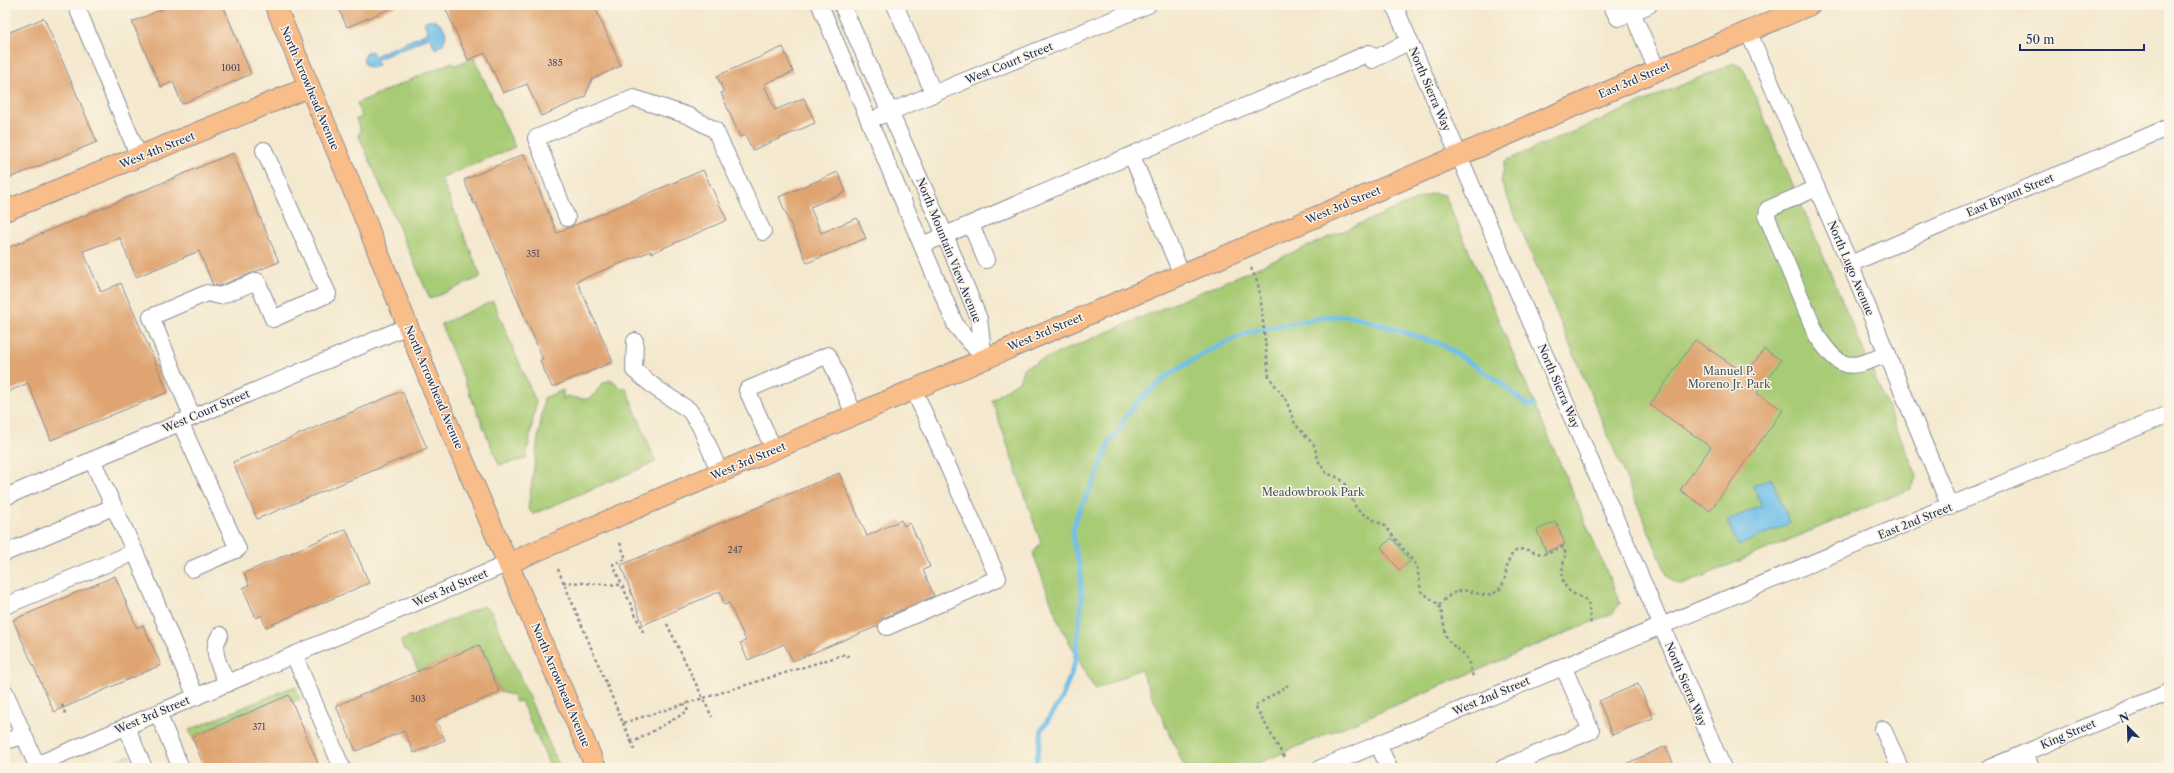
<svg xmlns="http://www.w3.org/2000/svg" width="2174" height="773" font-family="'Libre Caslon Text',serif">
  <style>
    .green { fill: #a8cb74; stroke: #627d69 }
    .water { fill: #6fbfea; stroke: #4577a4 }
    .lines { fill: none; stroke-linecap: round; stroke-linejoin: round }
    .stream { stroke: #6fbfea; stroke-width: 5 }
    .building { fill: #dfa471 }
    .minor-casing { stroke: #888c96; stroke-width: 18 }
    .major-casing { stroke: #888c96; stroke-width: 22 }
    .path { stroke: #888c96; stroke-width: 2.5; stroke-dasharray: 3 3; stroke-linecap: butt }
    .minor { stroke: #fff; stroke-width: 16 }
    .major { stroke: #f8bd89; stroke-width: 20 }
    .labels { text-anchor: middle; stroke-width: 3; stroke-linejoin: round; paint-order: stroke }
    .number-label { font-size: 9px; fill: #4c4c63 }
    .street-label { font-size: 11px; fill: #1b2f5e; stroke: #fcf5e5 }
    .park-label { font-size: 11px; fill: #3e5664; stroke: #fcf5e5 }
  </style>
  <rect width="100%" height="100%" fill="#fcf5e5"/>
  <filter id="ink" filterUnits="userSpaceOnUse"><feTurbulence type="fractalNoise" baseFrequency=".025" numOctaves="2"/><feDisplacementMap in="SourceGraphic" scale="8" xChannelSelector="R" yChannelSelector="G"/><feConvolveMatrix kernelMatrix="1 2 1 2 8 2 1 2 1" color-interpolation-filters="sRGB"/></filter>
  <filter id="wash" filterUnits="userSpaceOnUse"><feTurbulence type="fractalNoise" baseFrequency=".012" numOctaves="4" result="noise"/><feDisplacementMap in="SourceGraphic" scale="16" xChannelSelector="R" yChannelSelector="G"/><feGaussianBlur stdDeviation="0.9" result="paint"/><feColorMatrix in="noise" values="0 0 0 0 0 0 0 0 0 0 0 0 0 0 0 0 0 1.4 0 .05"/><feComposite in="paint" operator="in"/></filter>
  <g filter="url(#wash)">
    <rect width="100%" height="100%" fill="#f4e8ce"/>
    <g class="green">
      <polygon points="474,58 515,147 441,178 481,277 430,299 358,134 361,132 356,119 362,117 357,103 452,62 455,65"/>
      <polygon points="1733,63 1743,68 1917,476 1910,489 1682,585 1674,582 1668,577 1501,182 1505,161"/>
      <polygon points="1432,193 1445,195 1620,603 1613,613 1247,768 1185,768 1140,669 1095,690 1059,623 1033,553 1041,543 992,400 1020,380 1023,368"/>
      <polygon points="493,301 536,402 526,459 499,465 441,324"/>
      <path d="M 612,380 L 621,388 L 626,388 L 656,462 L 533,514 L 528,509 L 544,398 L 563,390 L 563,399 L 567,396 C 591,402 589,400 604,382 Z"/>
      <polygon points="483,606 491,611 560,768 551,768 521,701 516,702 513,695 500,692 479,645 419,671 408,650 405,651 400,641"/>
      <polygon points="295,686 300,699 292,702 289,695 192,737 189,730"/>
      <polygon points="129,755 134,767 97,768"/>
    </g>
    <g class="water">
      <path d="M 427,20 C 438,18 445,26 446,36 L 443,44 L 435,49 L 430,37 L 376,60 L 378,65 L 372,68 L 366,66 L 363,60 L 366,53 L 372,51 L 374,56 L 428,33 L 424,22 Z"/>
      <polygon points="1771,478 1790,523 1738,546 1727,520 1762,506 1753,486"/>
    </g>
    <g class="lines">
      <polyline class="stream" points="1035,768 1042,729 1061,700 1075,663 1082,598 1080,566 1074,546 1073,531 1077,515 1098,473 1110,441 1121,428 1124,418 1142,397 1170,374 1206,352 1249,332 1325,317 1353,316 1441,344 1497,380 1527,405 1534,405"/>
    </g>
    <g id="blocks">
      <g class="building">
        <polygon points="172,5 223,5 251,74 182,104 173,82 161,87 132,22"/>
        <polygon points="337,5 399,5 347,27"/>
        <polygon points="444,5 594,5 621,66 592,79 585,97 541,116 527,84 503,93 485,53 468,60"/>
        <polygon points="44,18 97,142 5,180 5,34"/>
        <polygon points="783,47 793,72 764,84 775,110 804,98 815,123 753,150 745,135 740,137 721,93 724,92 717,76"/>
        <polygon points="233,153 279,262 219,286 213,285 199,251 136,277 120,238 83,251 101,292 121,283 168,392 51,440 28,383 5,393 5,249"/>
        <polygon points="524,154 557,233 703,170 727,220 652,253 651,251 577,281 613,362 552,387 540,361 543,359 476,203 474,204 464,180"/>
        <polygon points="838,172 846,192 810,207 821,233 857,218 866,238 807,263 779,197"/>
        <polygon points="1695,340 1746,374 1764,349 1781,360 1757,393 1783,410 1710,511 1680,490 1711,447 1650,405"/>
        <polygon points="402,391 427,448 257,519 233,462"/>
        <polygon points="839,473 867,536 901,520 904,526 910,523 930,567 923,570 934,596 883,618 878,626 793,661 784,644 748,660 740,643 746,641 729,603 724,605 720,591 643,625 621,565"/>
        <polygon points="1556,522 1565,544 1546,552 1537,530"/>
        <polygon points="346,529 369,583 266,627 261,615 256,618 243,588 249,585 244,573"/>
        <polygon points="1392,538 1410,561 1399,570 1381,547"/>
        <polygon points="115,576 137,628 143,625 161,665 54,712 13,620"/>
        <polygon points="479,645 500,692 436,720 445,740 414,753 404,731 356,751 336,706"/>
        <polygon points="1638,684 1653,718 1612,735 1599,701"/>
        <polygon points="289,695 320,768 205,768 192,737"/>
        <polygon points="1666,746 1675,768 1617,768"/>
      </g>
    </g>
  </g>
  <g filter="url(#ink)">
    <use href="#blocks" fill-opacity="0" stroke="#888c96" stroke-width="1"/>
    <g class="lines">
      <g class="minor-casing">
        <g id="minor">
          <polyline points="76,5 139,157"/>
          <polyline points="820,5 956,326 984,358"/>
          <polyline points="842,5 945,235 979,319 984,358"/>
          <polyline points="895,5 934,94"/>
          <polyline points="1394,5 1723,768"/>
          <polyline points="1611,5 1618,18 1649,5"/>
          <polyline points="1632,12 1657,70"/>
          <polyline points="1748,31 1850,264 1950,507"/>
          <polyline points="1372,60 1410,41"/>
          <polyline points="880,116 1148,5"/>
          <polyline points="1132,156 1182,275"/>
          <path d="M 1817,188 L 1768,209 L 1767,217 L 1817,336 C 1843,373 1848,369 1888,354"/>
          <polyline points="567,218 536,138 634,98 689,116 715,130 763,232"/>
          <polyline points="971,225 986,260"/>
          <polyline points="922,245 1369,53"/>
          <polyline points="1850,264 2169,127"/>
          <polyline points="635,341 634,370 657,389 689,410 700,426 720,473"/>
          <polyline points="192,416 151,317 207,293 220,296 257,281 273,319 328,294 264,150"/>
          <polyline points="180,422 238,549 192,569"/>
          <polyline points="774,450 747,390 828,355 854,414"/>
          <polyline points="5,497 408,326"/>
          <polyline points="135,552 196,697"/>
          <polyline points="5,553 113,507"/>
          <polyline points="5,606 135,552 92,460"/>
          <polyline points="887,627 998,578 913,388"/>
          <path d="M 220,635 C 209,652 221,667 227,684"/>
          <polyline points="294,655 342,768"/>
          <polyline points="5,692 38,768"/>
          <polyline points="158,713 181,768"/>
          <polyline points="126,726 144,768"/>
          <polyline points="1883,729 1900,768"/>
          <polyline points="5,741 24,736"/>
          <polyline points="1378,744 1389,768"/>
          <polyline points="2025,753 2031,768"/>
          <polyline points="36,765 509,563"/>
          <polyline points="1321,768 2169,414"/>
          <polyline points="1503,768 1591,731 1563,666"/>
          <polyline points="1989,768 2169,692"/>
        </g>
      </g>
      <g class="major-casing">
        <g id="major">
          <polyline points="275,5 354,192 435,394 596,768"/>
          <polyline points="5,211 309,87"/>
          <polyline points="509,563 1810,5"/>
        </g>
      </g>
      <g class="path">
        <polyline points="1251,268 1258,284 1261,303 1269,377 1286,400 1295,424 1314,445 1319,462 1326,473 1339,478 1345,483 1356,508 1361,513 1385,526 1417,566 1421,591 1439,605 1442,614 1446,636 1450,643 1462,652 1468,660 1473,677"/>
        <polyline points="620,543 626,559 613,564 622,585"/>
        <polyline points="558,569 623,723 846,654 850,659"/>
        <polyline points="563,582 622,585 644,634"/>
        <path d="M 1439,605 C 1444,600 1451,593 1459,591 C 1471,588 1481,599 1494,593 C 1511,586 1501,561 1516,551 C 1524,546 1534,554 1543,554 C 1549,554 1557,549 1563,547 L 1566,554 C 1562,567 1558,583 1572,593 C 1577,596 1583,597 1588,602 L 1591,626"/>
        <polyline points="667,624 712,717"/>
        <polyline points="62,705 66,716"/>
        <polyline points="623,723 632,743"/>
        <polyline points="634,750 632,743 688,711 685,704"/>
        <polyline points="1284,757 1255,706 1287,686 1286,685"/>
      </g>
      <use href="#minor" class="minor"/>
      <use href="#major" class="major"/>
    </g>
  </g>
  <g class="labels">
    <g class="number-label">
      <text x="555" y="66">385</text>
      <text x="231" y="71">1001</text>
      <text x="533" y="257">351</text>
      <text x="735" y="553">247</text>
      <text x="418" y="702">303</text>
      <text x="259" y="730">371</text>
    </g>
    <g class="street-label">
      <text transform="translate(1009 63) rotate(-22)" y="4">West Court Street</text>
      <text transform="translate(1634 80) rotate(-23)" y="4">East 3rd Street</text>
      <text transform="translate(310 88) rotate(67)" y="4">North Arrowhead Avenue</text>
      <text transform="translate(1430 89) rotate(67)" y="4">North Sierra Way</text>
      <text transform="translate(157 150) rotate(-22)" y="4">West 4th Street</text>
      <text transform="translate(2010 195) rotate(-23)" y="4">East Bryant Street</text>
      <text transform="translate(1343 205) rotate(-23)" y="4">West 3rd Street</text>
      <text transform="translate(949 250) rotate(68)" y="4">North Mountain View Avenue</text>
      <text transform="translate(1851 268) rotate(67)" y="4">North Lugo Avenue</text>
      <text transform="translate(1045 332) rotate(-23)" y="4">West 3rd Street</text>
      <text transform="translate(1559 386) rotate(67)" y="4">North Sierra Way</text>
      <text transform="translate(434 387) rotate(67)" y="4">North Arrowhead Avenue</text>
      <text transform="translate(206 411) rotate(-23)" y="4">West Court Street</text>
      <text transform="translate(748 461) rotate(-23)" y="4">West 3rd Street</text>
      <text transform="translate(1915 521) rotate(-22)" y="4">East 2nd Street</text>
      <text transform="translate(450 588) rotate(-23)" y="4">West 3rd Street</text>
      <text transform="translate(1686 684) rotate(67)" y="4">North Sierra Way</text>
      <text transform="translate(561 685) rotate(67)" y="4">North Arrowhead Avenue</text>
      <text transform="translate(1491 696) rotate(-23)" y="4">West 2nd Street</text>
      <text transform="translate(152 715) rotate(-23)" y="4">West 3rd Street</text>
      <text transform="translate(2068 734) rotate(-23)" y="4">King Street</text>
    </g>
    <g class="park-label">
      <text x="1729" y="375">Manuel P.<tspan x="1729" dy="13">Moreno Jr. Park</tspan></text>
      <text x="1313" y="496">Meadowbrook Park</text>
    </g>
  </g>
  <rect width="2174" height="773" fill="none" stroke="#fcf5e5" stroke-width="20"/>
  <g transform="translate(2128 727) rotate(337)" stroke="#fcf5e5" stroke-width="3" paint-order="stroke">
  <path d="M0-3L7 15L0 10L-7 15Z" fill="#1b2f5e"/>
  <text y="-6" font-size="11" font-weight="bold" text-anchor="middle" fill="#1b2f5e">N</text>
  </g>
  <path d="M2020 44v6h124v-6" fill="none" stroke="#1b2f5e" stroke-width="2"/>
  <text x="2026" y="44" font-size="12" fill="#1b2f5e" stroke="#fcf5e5" stroke-width="3" paint-order="stroke">50 m</text>
</svg>
